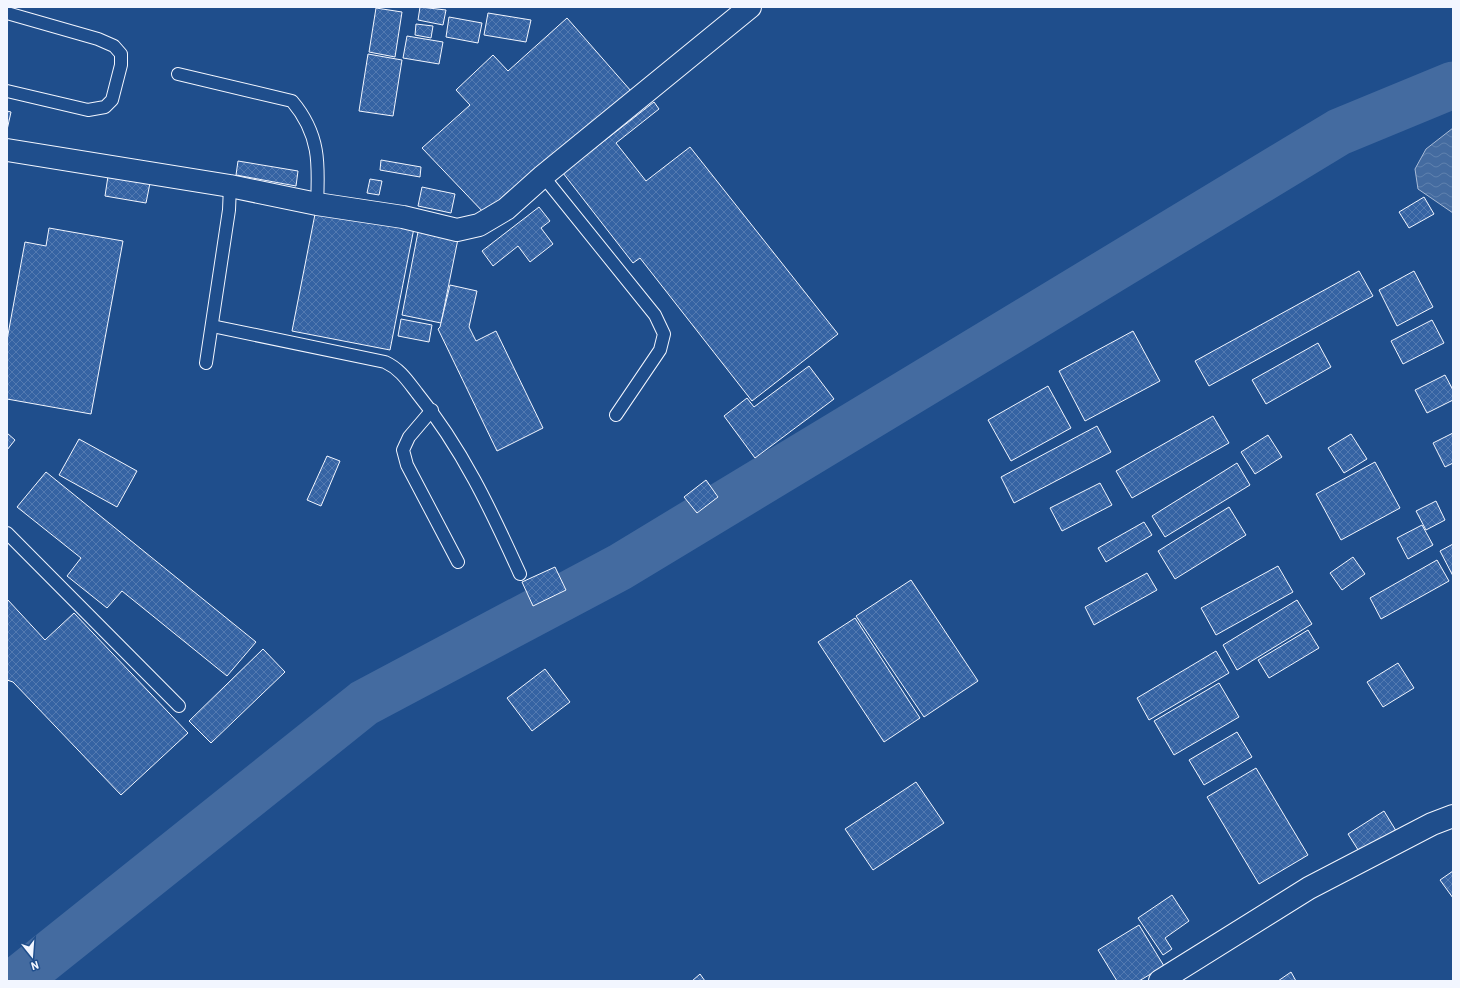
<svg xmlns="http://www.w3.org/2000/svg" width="1460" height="988" font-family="Barlow,sans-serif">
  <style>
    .water { fill: url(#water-waves); stroke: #a8bbd7 }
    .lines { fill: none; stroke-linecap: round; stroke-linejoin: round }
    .river { stroke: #446ba0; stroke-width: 47 }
    .building { fill: url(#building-cross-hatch); stroke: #f2f6ff }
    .service-casing { stroke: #f2f6ff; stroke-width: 14 }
    .minor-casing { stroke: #f2f6ff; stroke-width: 24 }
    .service { stroke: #1f4e8c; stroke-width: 12 }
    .minor { stroke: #1f4e8c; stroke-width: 22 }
  </style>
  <defs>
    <pattern id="water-waves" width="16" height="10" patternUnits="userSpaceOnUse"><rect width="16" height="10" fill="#446ba0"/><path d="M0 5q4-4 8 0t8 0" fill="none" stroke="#5f81ae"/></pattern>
    <pattern id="building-cross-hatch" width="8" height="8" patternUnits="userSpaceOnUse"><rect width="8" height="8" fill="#3563a3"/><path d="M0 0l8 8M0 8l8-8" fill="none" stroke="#537ab1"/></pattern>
  </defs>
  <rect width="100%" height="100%" fill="#1f4e8c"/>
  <polygon class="water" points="1453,128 1453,213 1418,189 1415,169 1426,149"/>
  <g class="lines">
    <polyline class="river" points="16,981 364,703 620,567 1339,132 1453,85"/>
  </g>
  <g class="building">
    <polygon points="420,7 446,10 443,25 418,20"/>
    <polygon points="376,8 402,12 395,57 369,52"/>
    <polygon points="488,13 531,20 526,42 484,35"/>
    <polygon points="449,17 482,23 478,43 446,37"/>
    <polygon points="567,18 631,91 485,214 422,148 470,105 456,90 493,55 508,71"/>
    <polygon points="416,24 433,26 431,38 415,35"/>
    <polygon points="407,36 443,42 439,64 403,58"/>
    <polygon points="368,54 402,60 393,116 359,111"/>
    <polygon points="654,102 659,109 616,143 646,181 690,147 838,334 752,401 640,258 633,263 563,173"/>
    <polygon points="7,111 11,112 7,130"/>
    <polygon points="381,160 421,167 420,177 380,170"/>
    <polygon points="238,161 298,171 296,186 236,175"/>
    <polygon points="108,176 150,183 146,203 105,196"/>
    <polygon points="370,179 382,181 379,195 367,193"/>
    <polygon points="422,187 455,194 451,213 418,206"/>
    <polygon points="1424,197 1434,214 1409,228 1399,212"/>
    <polygon points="539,207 550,221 541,228 553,244 530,262 518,246 493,266 482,251"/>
    <polygon points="316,209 414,228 390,350 292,331"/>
    <polygon points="49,228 123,241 91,414 7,399 7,340 25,242 46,246"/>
    <polygon points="418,232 458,239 441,323 402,315"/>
    <polygon points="1359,271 1373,296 1209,386 1195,361"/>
    <polygon points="1414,271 1433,307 1397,326 1379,290"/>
    <polygon points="450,285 477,291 469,327 476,341 496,331 543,428 497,451 438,329 440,327"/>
    <polygon points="401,319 432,325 429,342 398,336"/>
    <polygon points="1432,320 1444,343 1403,364 1391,341"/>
    <polygon points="1133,331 1160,381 1085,421 1059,371"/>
    <polygon points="1318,343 1331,367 1266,404 1252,380"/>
    <polygon points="809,366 834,399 755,458 724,416 747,398 754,407"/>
    <polygon points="1445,375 1453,390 1453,400 1427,413 1415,390"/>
    <polygon points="1048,386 1071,428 1011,461 988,420"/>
    <polygon points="1213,416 1229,443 1132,498 1116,471"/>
    <polygon points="1097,426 1111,452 1014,503 1001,477"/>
    <polygon points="7,433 15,440 7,450"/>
    <polygon points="1453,433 1453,463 1445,467 1433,443"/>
    <polygon points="1351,434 1367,459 1344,473 1328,448"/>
    <polygon points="1268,435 1282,457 1255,474 1241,452"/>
    <polygon points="79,439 137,471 117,507 59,475"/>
    <polygon points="327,456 340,461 321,506 307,500"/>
    <polygon points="1375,462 1400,508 1341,540 1316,494"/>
    <polygon points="1237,463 1250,485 1165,537 1152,516"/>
    <polygon points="46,472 256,642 227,676 122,591 107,608 67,576 81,558 17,507"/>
    <polygon points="706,480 718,497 697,513 684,497"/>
    <polygon points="1100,483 1112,505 1062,531 1050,508"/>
    <polygon points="1436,501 1445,520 1426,530 1416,511"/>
    <polygon points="1229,507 1246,535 1175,579 1158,551"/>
    <polygon points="1144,522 1152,535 1106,562 1098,548"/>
    <polygon points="1422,525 1433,545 1408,559 1397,538"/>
    <polygon points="1453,544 1453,576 1440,551"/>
    <polygon points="1353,557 1365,574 1342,590 1330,573"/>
    <polygon points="1437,560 1449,581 1381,619 1370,598"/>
    <polygon points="1278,566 1293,592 1216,635 1201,608"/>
    <polygon points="555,567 566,590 533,606 522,582"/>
    <polygon points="1147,573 1157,590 1094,625 1085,607"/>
    <polygon points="911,580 978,681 924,717 856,616"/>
    <polygon points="7,599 45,640 74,613 188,733 121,795 13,682 7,680"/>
    <polygon points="1297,600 1312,624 1237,670 1223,645"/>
    <polygon points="855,618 920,718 884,742 818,642"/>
    <polygon points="1308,630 1319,648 1269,678 1258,660"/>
    <polygon points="263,649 285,672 211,743 189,721"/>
    <polygon points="1216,651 1229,673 1149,720 1137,698"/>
    <polygon points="1398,663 1414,688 1383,707 1367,682"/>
    <polygon points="545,669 570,702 532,731 507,698"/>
    <polygon points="1219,683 1239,717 1174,755 1154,721"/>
    <polygon points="1237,732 1252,757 1204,785 1189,760"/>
    <polygon points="1256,768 1308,855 1259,884 1207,797"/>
    <polygon points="916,782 944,823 873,870 845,829"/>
    <polygon points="1384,811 1398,834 1362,856 1348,834"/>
    <polygon points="1453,871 1453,898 1440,880"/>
    <polygon points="1172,895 1189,921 1165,938 1172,949 1163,955 1138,918"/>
    <polygon points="1139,925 1164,966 1139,981 1117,981 1098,950"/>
    <polygon points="1291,972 1296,981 1278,981"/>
    <polygon points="700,974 705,981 692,981"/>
  </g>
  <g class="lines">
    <g class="service-casing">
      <g id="service">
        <polyline points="7,13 98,39 114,46 121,54 121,65 112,100 105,107 88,110 7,91"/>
        <path d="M 178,74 L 292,101 C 320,134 319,164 317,204"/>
        <polyline points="543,176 655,315 664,334 660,350 616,415"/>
        <path d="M 212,326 L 385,362 C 400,369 407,380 417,393 C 462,448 491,510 520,574"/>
        <polyline points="206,363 229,210 230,186"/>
        <polyline points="432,410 409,437 403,450 407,465 458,562"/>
        <polyline points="7,533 179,706"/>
      </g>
    </g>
    <g class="minor-casing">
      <g id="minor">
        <polyline points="7,150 230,186 317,204 403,217 457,230 479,225 506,209 543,176 750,7"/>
        <polyline points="1160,981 1309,888 1432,824 1453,816"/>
      </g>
    </g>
    <use href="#service" class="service"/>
    <use href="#minor" class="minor"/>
  </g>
  <rect width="1460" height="988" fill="none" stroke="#f2f6ff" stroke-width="16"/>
  <g transform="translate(32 956) rotate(163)" stroke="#1f4e8c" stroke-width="3" paint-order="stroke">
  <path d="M0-3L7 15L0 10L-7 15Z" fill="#f2f6ff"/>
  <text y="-6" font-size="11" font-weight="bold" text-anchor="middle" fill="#f2f6ff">N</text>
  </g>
</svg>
